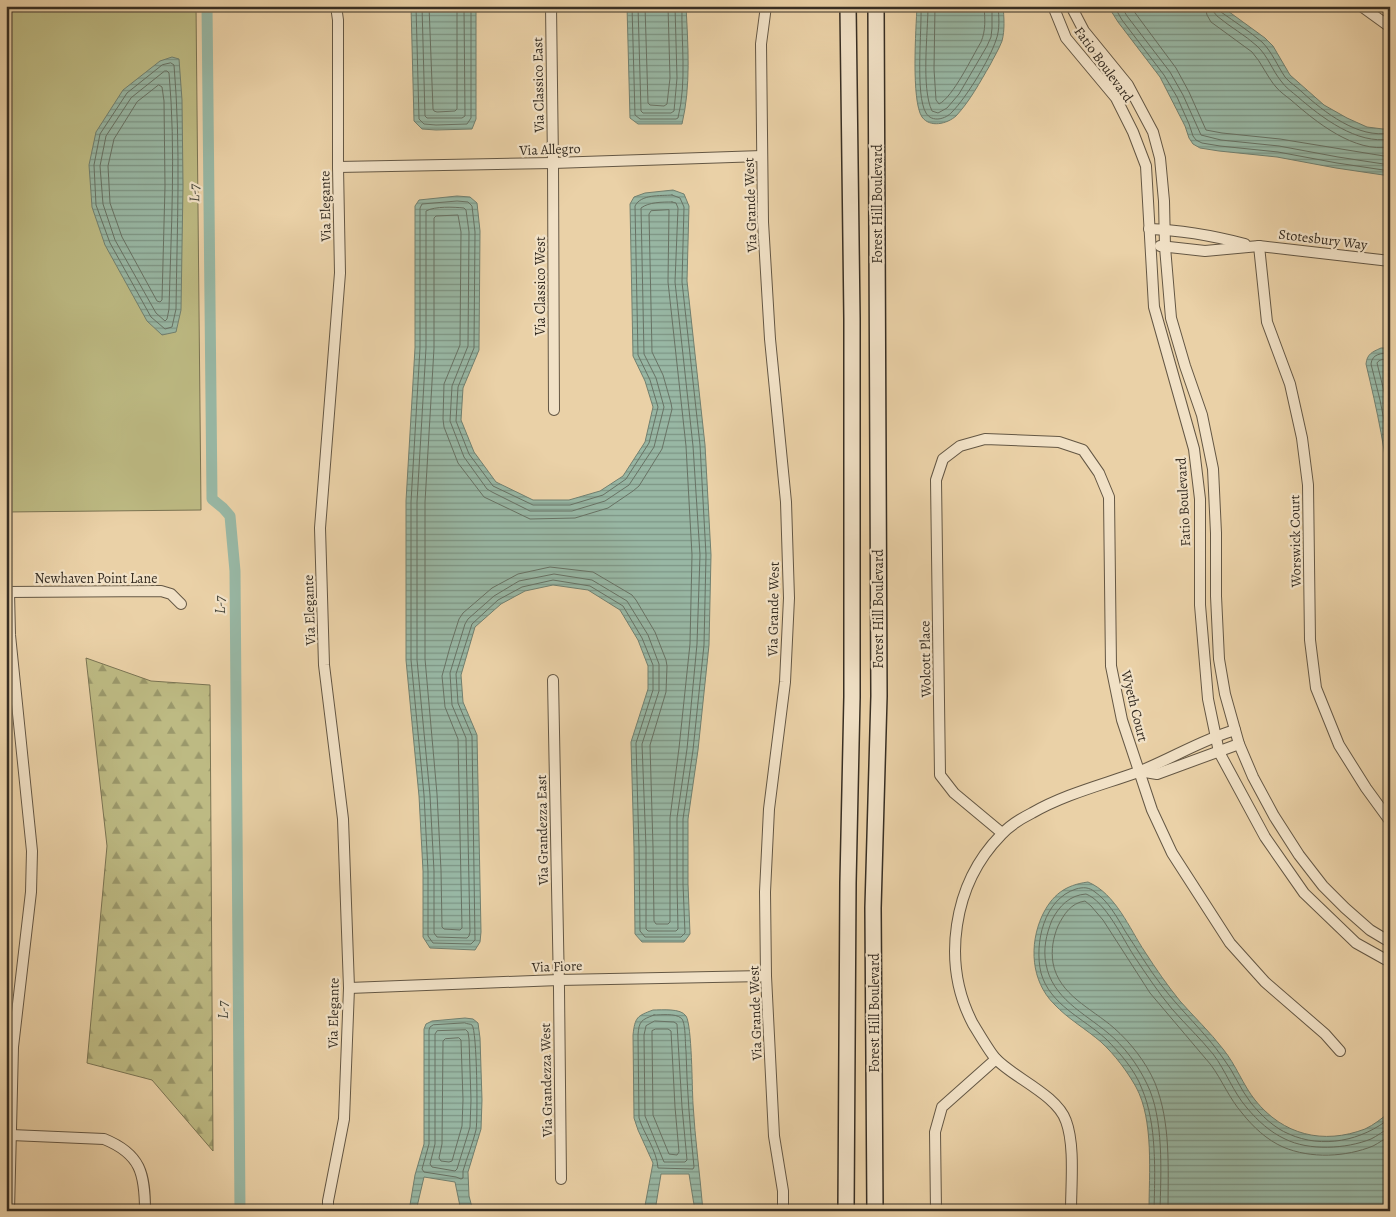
<svg xmlns="http://www.w3.org/2000/svg" width="1396" height="1217" font-family="Alegreya,serif">
  <style>
    .green { fill: #bdba83; stroke: #7a7453 }
    .forest { fill: url(#forest-firs); stroke: #7a7453 }
    .water { fill: url(#water-rules); stroke: #718070 }
    .lines { fill: none; stroke-linecap: round; stroke-linejoin: round }
    .shore { stroke: #687264; stroke-width: 1 }
    .canal { stroke: #98b7a4; stroke-width: 11 }
    .street-casing { stroke: #645744; stroke-width: 12 }
    .secondary-casing { stroke: #372e23; stroke-width: 18 }
    .street { stroke: #f1e1c6; stroke-width: 10 }
    .secondary { stroke: #f1e1c6; stroke-width: 15 }
    .labels { text-anchor: middle; stroke-width: 4.5; stroke-linejoin: round; paint-order: stroke }
    .street-label { font-size: 14px; fill: #372e23; stroke: #f1e1c6 }
    .water-label { font-size: 15px; font-style: italic; fill: #4a493d; stroke: #f1e1c6 }
  </style>
  <defs>
    <pattern id="forest-firs" width="22" height="20" patternUnits="userSpaceOnUse" patternTransform="scale(1.25)"><rect width="22" height="20" fill="#bdba83"/><path d="M5 1l3.5 6h-7zM16 11l3.5 6h-7z" fill="#9a986b"/></pattern>
    <pattern id="water-rules" width="6" height="5" patternUnits="userSpaceOnUse" patternTransform="scale(1.25)"><rect width="6" height="5" fill="#98b7a4"/><path d="M0 2.5h6" fill="none" stroke="#7d9585"/></pattern>
  </defs>
  <rect width="100%" height="100%" fill="#ead1a7"/>
  <filter id="stains"><feTurbulence type="fractalNoise" baseFrequency=".004" numOctaves="4"/><feColorMatrix values="0 0 0 0 .2 0 0 0 0 .09 0 0 0 0 .02 0 0 0 .5 -.17"/></filter>
  <radialGradient id="worn" r=".72"><stop offset=".6" stop-color="#630" stop-opacity="0"/><stop offset="1" stop-color="#630" stop-opacity=".3"/></radialGradient>
  <polygon class="green" points="6,6 196,6 201,510 6,512"/>
  <polygon class="forest" points="86,658 151,681 210,685 213,1151 152,1080 87,1063 107,846"/>
  <g class="water">
    <polygon points="411,6 476,6 476,119 472,129 436,130 422,129 414,121"/>
    <path d="M 627,6 L 686,6 C 688,46 691,86 682,124 L 638,124 L 630,118 Z"/>
    <path d="M 917,6 L 1003,6 C 1004,17 1005,30 1002,41 C 999,49 994,57 990,65 C 980,82 970,101 956,116 C 947,124 930,128 922,117 C 911,100 916,29 917,6 Z"/>
    <polygon points="1108,6 1221,6 1265,38 1273,46 1290,75 1324,105 1347,118 1367,127 1383,129 1390,128 1390,176 1336,168 1277,157 1219,151 1200,148 1193,144 1189,138 1185,126 1160,77 1118,22"/>
    <polygon points="172,57 179,59 182,100 183,186 181,310 176,332 162,335 147,321 105,245 92,207 89,165 96,132 123,90 160,61"/>
    <polygon points="673,190 684,194 689,206 687,281 705,445 711,555 709,645 698,750 688,819 688,884 690,934 684,942 642,942 635,934 634,848 631,742 648,689 648,666 638,640 620,610 588,590 553,585 525,591 501,604 475,627 461,675 463,702 477,735 481,932 480,942 475,950 430,948 423,937 423,871 419,796 406,660 406,501 415,348 415,206 419,200 457,196 470,197 477,203 480,231 479,350 463,388 461,420 474,452 496,482 533,500 569,500 600,491 623,476 645,442 653,407 645,381 633,356 630,204 634,197 645,193"/>
    <path d="M 1381,348 L 1390,348 L 1390,502 C 1387,455 1377,410 1366,364 C 1367,354 1372,352 1381,348 Z"/>
    <path d="M 1088,882 C 1116,894 1129,928 1145,952 C 1156,969 1167,985 1180,1001 C 1194,1017 1210,1032 1223,1049 C 1236,1065 1243,1085 1255,1100 C 1283,1135 1323,1145 1365,1129 C 1374,1125 1382,1118 1390,1112 L 1390,1211 L 1149,1211 C 1149,1174 1154,1120 1136,1087 C 1127,1071 1115,1055 1101,1042 C 1086,1029 1068,1019 1054,1004 C 1031,981 1029,945 1042,916 C 1052,895 1065,885 1088,882 Z"/>
    <path d="M 653,1010 C 662,1010 681,1008 686,1016 C 692,1025 692,1088 693,1104 C 695,1139 700,1175 703,1211 L 695,1211 L 689,1174 L 661,1174 L 655,1211 L 644,1211 L 653,1163 L 638,1130 L 634,1118 L 633,1035 C 635,1017 637,1016 653,1010 Z"/>
    <polygon points="465,1018 473,1019 478,1023 480,1038 482,1100 481,1129 468,1172 469,1196 473,1211 461,1211 455,1182 424,1177 416,1211 409,1211 415,1175 424,1144 424,1029 426,1024 432,1021"/>
  </g>
  <g class="lines">
    <g class="shore">
      <polyline points="416,6 419,119 424,124 436,125 467,124 471,118 471,6"/>
      <polyline points="422,6 425,116 427,118 462,118 465,116 464,6"/>
      <polyline points="429,6 433,109 434,111 437,112 455,111 457,109 457,6"/>
      <path d="M 632,6 L 635,115 L 640,119 L 676,119 L 678,118 C 687,81 681,43 682,6"/>
      <polyline points="638,6 641,111 643,113 671,113 674,111 677,78 675,6"/>
      <polyline points="645,6 648,103 650,105 664,106 667,104 670,78 668,6"/>
      <path d="M 921,6 C 922,30 915,95 926,113 C 932,123 946,119 952,112 C 966,98 990,59 996,40 C 1000,30 999,17 998,6"/>
      <path d="M 928,6 C 928,33 921,88 932,111 L 938,113 L 947,108 L 959,94 L 987,46 L 991,37 L 992,28 L 992,6"/>
      <path d="M 935,6 L 934,69 L 936,100 L 939,104 C 953,97 972,57 981,42 C 986,30 985,19 984,6"/>
      <polyline points="1114,6 1122,20 1164,75 1177,97 1189,124 1193,136 1196,140 1202,143 1220,146 1278,152 1337,163 1390,171"/>
      <polyline points="1121,6 1127,16 1170,72 1183,95 1201,135 1221,140 1279,146 1338,157 1390,165"/>
      <polyline points="1130,6 1176,68 1189,92 1206,130 1222,133 1280,139 1390,157"/>
      <path d="M 1205,6 L 1207,15 L 1211,22 L 1252,52 C 1262,63 1267,77 1276,87 C 1280,92 1286,96 1291,100 C 1316,122 1354,153 1390,147"/>
      <path d="M 1213,6 L 1213,11 L 1217,16 C 1230,27 1245,35 1257,46 C 1268,56 1272,70 1281,81 C 1285,87 1292,92 1298,97 C 1321,117 1357,145 1390,139"/>
      <path d="M 1219,6 L 1221,12 C 1235,22 1249,31 1262,42 C 1272,52 1277,65 1285,77 C 1290,83 1297,87 1302,92 C 1324,112 1358,139 1390,133"/>
      <path d="M 171,63 L 174,65 C 181,146 177,228 176,309 L 172,327 L 165,329 L 151,317 L 110,243 L 96,205 L 94,165 L 100,134 L 127,93 L 162,65 Z"/>
      <path d="M 165,71 L 167,71 L 169,73 C 176,151 171,230 169,309 L 167,319 L 165,321 L 156,313 L 115,240 L 103,204 L 100,166 L 106,136 L 131,98 Z"/>
      <polygon points="159,85 162,87 164,101 165,186 162,300 160,302 157,301 122,237 110,203 108,166 114,139 137,102"/>
      <path d="M 672,195 L 680,198 L 684,207 L 682,282 L 700,445 L 706,555 L 704,645 L 693,750 L 683,819 L 683,884 L 685,933 L 681,937 L 645,937 L 640,931 L 639,848 L 636,743 L 653,690 L 653,665 L 642,638 L 623,606 L 590,586 L 553,580 L 522,587 L 498,600 L 472,624 L 456,674 L 458,703 L 472,736 L 475,940 L 471,944 L 433,943 L 428,936 L 428,871 L 424,795 L 411,660 L 411,502 L 420,348 L 420,208 L 422,204 L 457,201 L 468,202 L 472,206 L 475,232 L 474,348 L 458,387 L 456,421 L 469,454 L 493,486 L 533,505 L 570,505 L 603,495 L 626,479 L 649,443 L 658,407 L 650,380 L 638,355 L 635,206 C 641,194 660,196 672,195 Z"/>
      <path d="M 672,202 L 676,203 L 678,208 L 675,282 L 693,446 L 700,555 L 697,644 L 687,749 L 677,818 L 677,884 L 678,929 L 676,931 L 648,931 L 646,929 L 646,847 L 642,744 L 659,691 L 659,664 L 648,635 L 627,601 L 592,580 L 554,574 L 519,581 L 494,596 L 468,619 L 465,624 L 450,673 L 452,705 L 466,738 L 470,932 L 469,936 L 467,938 L 437,937 L 434,933 L 434,871 L 430,795 L 417,660 L 417,502 L 426,348 L 426,211 C 435,206 454,207 464,208 L 466,210 L 469,232 L 468,346 L 452,386 L 450,421 L 464,457 L 487,489 L 492,492 L 530,511 L 572,511 L 605,501 L 629,485 L 654,447 L 664,407 L 656,378 L 644,354 L 641,208 C 649,202 662,202 672,202 Z"/>
      <polygon points="669,210 668,282 686,446 692,555 690,644 679,748 670,818 670,922 668,924 656,924 654,921 653,847 650,745 666,692 667,666 666,660 655,632 636,600 632,595 593,572 550,567 518,574 492,588 463,613 459,619 450,647 442,676 445,707 458,739 462,928 460,930 444,929 442,927 441,870 437,794 425,659 425,502 434,348 434,218 436,216 458,215 461,232 460,345 444,384 443,419 444,427 458,463 484,497 530,519 575,518 608,508 633,491 639,486 662,449 672,409 671,403 663,375 652,352 649,214 651,211"/>
      <path d="M 1390,353 C 1381,353 1372,354 1371,364 L 1380,400 L 1390,451"/>
      <path d="M 1390,359 C 1385,359 1379,359 1377,363 L 1390,416"/>
      <path d="M 654,1015 C 661,1015 675,1013 681,1018 C 686,1021 685,1045 686,1051 C 687,1090 690,1128 694,1167 L 693,1169 L 658,1168 C 657,1151 644,1134 639,1118 L 638,1035 C 639,1021 641,1020 654,1015 Z"/>
      <polygon points="655,1021 674,1022 677,1024 682,1107 687,1160 685,1162 664,1162 645,1116 644,1035 646,1026"/>
      <path d="M 465,1023 C 467,1024 471,1024 472,1025 C 477,1030 478,1120 476,1130 C 473,1143 467,1157 463,1171 L 463,1178 L 461,1179 L 456,1177 L 424,1172 L 422,1169 L 429,1144 L 429,1030 L 430,1027 L 433,1025 Z"/>
      <polygon points="656,1029 668,1029 671,1031 675,1107 679,1152 677,1155 669,1154 653,1115 652,1036 652,1031"/>
      <polygon points="466,1030 468,1032 469,1039 471,1100 470,1127 457,1169 455,1171 432,1167 430,1164 435,1144 435,1034 437,1031"/>
      <polygon points="459,1038 461,1040 463,1100 462,1126 452,1161 449,1162 441,1161 439,1158 442,1144 443,1041 445,1039"/>
      <path d="M 1154,1211 C 1155,1172 1157,1124 1142,1089 C 1135,1070 1120,1053 1106,1039 C 1083,1018 1050,1005 1041,973 C 1034,943 1044,899 1076,889 C 1083,887 1089,887 1095,892 C 1108,901 1117,917 1125,931 C 1137,949 1148,968 1162,986 C 1181,1011 1205,1032 1223,1058 C 1234,1072 1240,1089 1251,1103 C 1261,1115 1274,1128 1289,1134 C 1322,1149 1362,1141 1390,1118"/>
      <path d="M 1160,1211 C 1161,1173 1164,1118 1147,1084 C 1138,1065 1124,1046 1108,1033 C 1084,1013 1052,998 1046,964 C 1043,949 1046,935 1052,920 C 1059,906 1070,895 1086,894 C 1105,901 1123,939 1134,956 C 1146,974 1158,992 1172,1009 C 1185,1024 1200,1038 1213,1054 C 1226,1071 1233,1092 1247,1108 C 1258,1121 1270,1132 1285,1139 C 1309,1151 1346,1149 1371,1139 C 1377,1136 1384,1131 1390,1127"/>
      <path d="M 1168,1211 C 1168,1168 1171,1123 1155,1083 C 1146,1062 1130,1042 1114,1028 C 1091,1008 1059,995 1053,963 C 1051,950 1053,938 1058,926 C 1064,914 1071,903 1085,901 L 1091,906 L 1103,920 L 1150,993 L 1211,1065 C 1222,1080 1229,1098 1242,1113 C 1253,1127 1267,1140 1283,1147 C 1311,1159 1346,1157 1373,1146 C 1379,1143 1384,1139 1390,1136"/>
    </g>
    <polyline class="canal" points="207,6 212,499 223,508 230,516 235,571 240,1211"/>
    <g class="street-casing">
      <g id="street">
        <polyline points="551,6 553,163 554,410"/>
        <polyline points="766,6 761,44 763,222 770,339 786,502 789,598 785,682 769,809 765,892 766,976 774,1136 783,1191 783,1211"/>
        <polyline points="1053,6 1066,38 1116,98 1133,132 1146,166 1154,307 1194,449 1200,499 1200,605 1208,699 1219,752 1265,837 1304,893 1356,943 1390,962"/>
        <polyline points="1071,6 1084,31 1128,85 1153,132 1160,158 1164,201 1165,247 1171,318 1185,366 1202,415 1213,469 1216,533 1216,596 1219,659 1225,694 1239,744 1253,777 1274,816 1299,855 1323,886 1345,908 1370,930 1390,942"/>
        <polyline points="1361,6 1390,27"/>
        <polyline points="338,167 553,163 762,156"/>
        <path d="M 1149,229 C 1182,230 1214,236 1245,244"/>
        <polyline points="1160,246 1205,251 1259,246 1390,261"/>
        <polyline points="1259,246 1267,322 1290,384 1302,438 1308,485 1310,640 1316,688 1339,745 1366,788 1390,821"/>
        <polyline points="6,592 161,591 171,594 181,604"/>
        <polyline points="553,680 559,989 561,1179"/>
        <polyline points="1139,771 1157,774 1239,744"/>
        <polyline points="1002,833 954,793 940,775 936,480 943,459 960,446 985,439 1059,442 1083,450 1099,473 1109,497 1111,666 1122,720 1152,810 1172,853 1230,943 1265,982 1325,1034 1340,1051"/>
        <polyline points="349,988 559,980 766,976"/>
        <path d="M 11,1135 L 104,1139 C 141,1154 145,1174 145,1211"/>
        <polyline points="9,1211 13,1047 31,892 32,851 10,635 9,592"/>
        <polyline points="328,1211 328,1201 344,1119 349,988 343,819 324,665 320,528 340,273 338,167 338,20 336,6"/>
        <polyline points="936,1211 935,1132 942,1107 996,1059"/>
        <path d="M 1071,1211 C 1071,1184 1075,1145 1066,1121 C 1057,1095 1014,1078 996,1059 C 990,1053 978,1032 973,1024 C 941,963 953,884 1001,835 C 1009,826 1022,818 1032,813 C 1065,794 1102,785 1138,772 C 1171,759 1201,740 1235,730"/>
      </g>
    </g>
    <g class="secondary-casing">
      <g id="secondary">
        <polyline points="846,1211 848,883 852,697 852,319 848,6"/>
        <polyline points="875,1211 873,908 879,696 876,6"/>
      </g>
    </g>
    <use href="#street" class="street"/>
    <use href="#secondary" class="secondary"/>
  </g>
  <g class="labels">
    <g class="street-label">
      <text transform="translate(1104 64) rotate(54)" y="5">Fatio Boulevard</text>
      <text transform="translate(538 85) rotate(-91)" y="5">Via Classico East</text>
      <text transform="translate(550 149) rotate(-2)" y="5">Via Allegro</text>
      <text transform="translate(877 204) rotate(-90)" y="5">Forest Hill Boulevard</text>
      <text transform="translate(750 205) rotate(-92)" y="5">Via Grande West</text>
      <text transform="translate(325 206) rotate(-91)" y="5">Via Elegante</text>
      <text transform="translate(1323 239) rotate(7)" y="5">Stotesbury Way</text>
      <text transform="translate(540 286) rotate(-90)" y="5">Via Classico West</text>
      <text transform="translate(1183 502) rotate(-93)" y="5">Fatio Boulevard</text>
      <text transform="translate(1295 541) rotate(-91)" y="5">Worswick Court</text>
      <text x="96" y="583">Newhaven Point Lane</text>
      <text transform="translate(773 609) rotate(-89)" y="5">Via Grande West</text>
      <text transform="translate(878 609) rotate(-90)" y="5">Forest Hill Boulevard</text>
      <text transform="translate(309 610) rotate(-92)" y="5">Via Elegante</text>
      <text transform="translate(925 659) rotate(-91)" y="5">Wolcott Place</text>
      <text transform="translate(1135 706) rotate(76)" y="5">Wyeth Court</text>
      <text transform="translate(542 830) rotate(-91)" y="5">Via Grandezza East</text>
      <text transform="translate(557 966) rotate(-2)" y="5">Via Fiore</text>
      <text transform="translate(333 1013) rotate(-89)" y="5">Via Elegante</text>
      <text transform="translate(755 1013) rotate(-92)" y="5">Via Grande West</text>
      <text transform="translate(874 1013) rotate(-90)" y="5">Forest Hill Boulevard</text>
      <text transform="translate(546 1080) rotate(-91)" y="5">Via Grandezza West</text>
    </g>
    <g class="water-label">
      <text transform="translate(194 193) rotate(-91)" y="5">L-7</text>
      <text transform="translate(220 605) rotate(-90)" y="5">L-7</text>
      <text transform="translate(223 1010) rotate(-90)" y="5">L-7</text>
    </g>
  </g>
  <rect width="1396" height="1217" fill="none" stroke="#ead1a7" stroke-width="25"/>
  <rect x="8" y="8" width="1381" height="1202" fill="none" stroke="#372e23" stroke-width="2.5"/>
  <rect x="12" y="12" width="1371" height="1192" fill="none" stroke="#372e23"/>
  <rect width="100%" height="100%" filter="url(#stains)"/>
  <rect width="100%" height="100%" fill="url(#worn)"/>
</svg>
